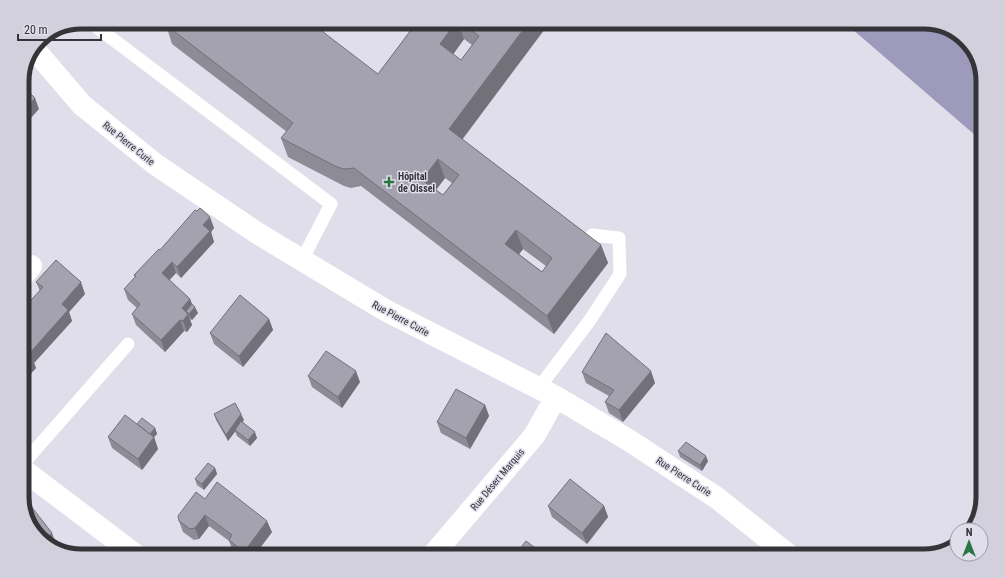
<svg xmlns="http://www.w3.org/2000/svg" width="1005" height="578" font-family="'Roboto Condensed',sans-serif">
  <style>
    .forest { fill: #9d9abc }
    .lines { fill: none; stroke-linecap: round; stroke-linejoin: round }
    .service { stroke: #fff; stroke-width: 13 }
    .minor { stroke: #fff; stroke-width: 22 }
    .wall { fill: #8c8b96; fill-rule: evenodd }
    .shaded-wall { fill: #72717a }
    .building { fill: #a3a2ae; stroke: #72717a; fill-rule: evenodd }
    .poi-dot { fill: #297645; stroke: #dfdeea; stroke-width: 1.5 }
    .labels { text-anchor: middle; stroke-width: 3; stroke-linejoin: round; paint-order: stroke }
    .street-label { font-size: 10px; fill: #343439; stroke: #dfdeea }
    .poi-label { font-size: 10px; font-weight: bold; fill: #343439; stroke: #dfdeea; text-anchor: start }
    .rim { fill: none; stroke: #343439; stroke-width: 5 }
  </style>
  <rect width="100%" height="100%" fill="#dfdeea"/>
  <polygon class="forest" points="856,22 924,22 953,30 975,51 983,77 983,142 851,28"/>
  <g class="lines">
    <g class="service">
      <polyline points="90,22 331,204 302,260"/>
      <polyline points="538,389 590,320 620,274 619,238 592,235"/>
      <polyline points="22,465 128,344"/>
    </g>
    <g class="minor">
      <polyline points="35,50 82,105 155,164 257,233 385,310 556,397 630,441 717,498 790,556"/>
      <polyline points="22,277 31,266"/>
      <polyline points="22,469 137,556"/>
      <polyline points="432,556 534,436 556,397"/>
    </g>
  </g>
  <g class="wall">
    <path d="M 417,22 L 550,22 L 462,139 L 601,245 L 608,263 L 554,334 L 361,186 L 351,188 L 344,186 L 288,157 L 281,138 L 287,132 L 172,44 L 166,25 L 378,74 ZM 464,39 L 472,45 L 461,60 L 453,54 ZM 445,178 L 452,183 L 443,195 L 436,190 ZM 523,249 L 546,266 L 542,272 L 519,254 Z"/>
    <polygon points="197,211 214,228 211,232 214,242 181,278 176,273 169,280 190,299 192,304 198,313 192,320 190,319 192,325 187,332 184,331 165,352 136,325 132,314 137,308 128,300 124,289 135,278 134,275 160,250"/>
    <polygon points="36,282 85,294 69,312 72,321 34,363 36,368 22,383 22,310 40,291"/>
    <polygon points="269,319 273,330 243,367 214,344 210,333"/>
    <polygon points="582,372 655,383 623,422 609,413 605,402 609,396 586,383"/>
    <polygon points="308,376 360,382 342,408 312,387"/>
    <polygon points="485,405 489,416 470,449 441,433 437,422"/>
    <polygon points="214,414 244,420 242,422 257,438 250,446 237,436 235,431 228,441 216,420"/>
    <polygon points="137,424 155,428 157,434 154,437 158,449 142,470 112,448 108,437"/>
    <polygon points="678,451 708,461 702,471 680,457"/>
    <polygon points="215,468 217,474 204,490 197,485 195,479"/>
    <polygon points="205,499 272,532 254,556 239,556 233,551 229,541 209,526 199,539 194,540 183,532 179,521"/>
    <polygon points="548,506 604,506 608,517 587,544 552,517"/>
  </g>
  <g class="shaded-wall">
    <polygon points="456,22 458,22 464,39 447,63 440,44"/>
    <polygon points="529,22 550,22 456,148 449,129"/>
    <polygon points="35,98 39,109 22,128 22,112"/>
    <polygon points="438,159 445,178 429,199 422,180"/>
    <polygon points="210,217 214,228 211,232 214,242 181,278 177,267 203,225"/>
    <polygon points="516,230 523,249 512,263 505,244"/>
    <polygon points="601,245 608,263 554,334 547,316"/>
    <polygon points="172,262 176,273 166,284 162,273"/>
    <polygon points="81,282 85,294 69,312 72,321 34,363 36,368 22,383 22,367 29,354 62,304"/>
    <polygon points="190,299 194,309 195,307 198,313 192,320 189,314 186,311 188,314 192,325 187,332 183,321 182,308"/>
    <polygon points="269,319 273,330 243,367 239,356"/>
    <polygon points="180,320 184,331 165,352 161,340"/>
    <polygon points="356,371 360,382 342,408 338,397"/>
    <polygon points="651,371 655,383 623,422 619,410"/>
    <polygon points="485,405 489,416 470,449 466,438"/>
    <polygon points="241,414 244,420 228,441 226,435"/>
    <polygon points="155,428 157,434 154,437 158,449 142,470 138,459 148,437"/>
    <polygon points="25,431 28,436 22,443 22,435"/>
    <polygon points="255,432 257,438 250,446 248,440"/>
    <polygon points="706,456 708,461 702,471 700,465"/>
    <polygon points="215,468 217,474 204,490 202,484"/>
    <polygon points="604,506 608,517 587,544 582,533"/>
    <polygon points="205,515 209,526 199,539 195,528"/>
    <polygon points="267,521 272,532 254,556 246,556 244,552"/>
    <polygon points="52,533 56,544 52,548 43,540"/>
    <polygon points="538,550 540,556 533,556"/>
  </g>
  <g class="building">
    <path d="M 168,22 L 310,22 L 378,74 L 417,22 L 456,22 L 440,44 L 461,60 L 479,36 L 460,22 L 529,22 L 449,129 L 601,245 L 547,316 L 354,168 L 344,169 L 337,167 L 281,138 L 293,123 L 166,25 ZM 438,159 L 459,175 L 443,195 L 422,180 ZM 516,230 L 552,258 L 542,272 L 505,244 Z"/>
    <polygon points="22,85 35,98 22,112"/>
    <polygon points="200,208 210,217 203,225 210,231 177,267 172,262 162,273 190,299 182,308 188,314 183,321 180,320 161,340 132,314 140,304 124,289 136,276 134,275 159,249 160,250 195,210 197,211"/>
    <polygon points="56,260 81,282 62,304 68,310 29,354 32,357 22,367 22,310 43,287 36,282"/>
    <polygon points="240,295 269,319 239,356 210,333"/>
    <polygon points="192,304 195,307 189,314 186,311"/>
    <polygon points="606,333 651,371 619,410 605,402 614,390 582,372"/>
    <polygon points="326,351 356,371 338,397 308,376"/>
    <polygon points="456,389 485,405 466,438 437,422"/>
    <polygon points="235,403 241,414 226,435 214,414"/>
    <polygon points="125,415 154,437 138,459 108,437"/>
    <polygon points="142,418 155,428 150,434 137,424"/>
    <polygon points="241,421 255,432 248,440 235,430"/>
    <polygon points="22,428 25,431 22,435"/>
    <polygon points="686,442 706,456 700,465 678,451"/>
    <polygon points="208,463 215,468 202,484 195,479"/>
    <polygon points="570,479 604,506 582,533 548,506"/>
    <polygon points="217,482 267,521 244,552 229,540 232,535 205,515 195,528 190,529 179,521 178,516 196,492 205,499"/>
    <polygon points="22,499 25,503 27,501 52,533 43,540 30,527"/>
    <polygon points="526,541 538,550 533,556 514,556"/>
  </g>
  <path class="poi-dot" d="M387 176h4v4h4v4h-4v4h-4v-4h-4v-4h4z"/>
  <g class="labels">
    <g class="street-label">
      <text transform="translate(129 143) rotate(39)" y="4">Rue Pierre Curie</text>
      <text transform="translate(401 318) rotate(28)" y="4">Rue Pierre Curie</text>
      <text transform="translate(684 476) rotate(33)" y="4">Rue Pierre Curie</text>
      <text transform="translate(497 479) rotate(-50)" y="4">Rue Désert Marquis</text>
    </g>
    <g class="poi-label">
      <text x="398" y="180">Hôpital<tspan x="398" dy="12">de Oissel</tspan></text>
    </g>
  </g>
  <path d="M0 0H1005V578H0ZM81 29H924A52 52 0 0 1 976 81V497A52 52 0 0 1 924 549H81A52 52 0 0 1 29 497V81A52 52 0 0 1 81 29Z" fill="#d1d0dc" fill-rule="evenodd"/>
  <path class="rim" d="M81 29H924A52 52 0 0 1 976 81V497A52 52 0 0 1 924 549H81A52 52 0 0 1 29 497V81A52 52 0 0 1 81 29Z"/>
  <g transform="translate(969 542)"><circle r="19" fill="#dfdeea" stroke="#9b9aa3"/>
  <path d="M0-3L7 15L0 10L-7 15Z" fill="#297645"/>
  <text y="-6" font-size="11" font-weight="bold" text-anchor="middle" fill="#343439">N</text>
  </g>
  <path d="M18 34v6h83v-6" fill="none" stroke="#343439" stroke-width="2"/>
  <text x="24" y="34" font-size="12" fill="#343439" stroke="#dfdeea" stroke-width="3" paint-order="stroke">20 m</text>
</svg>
